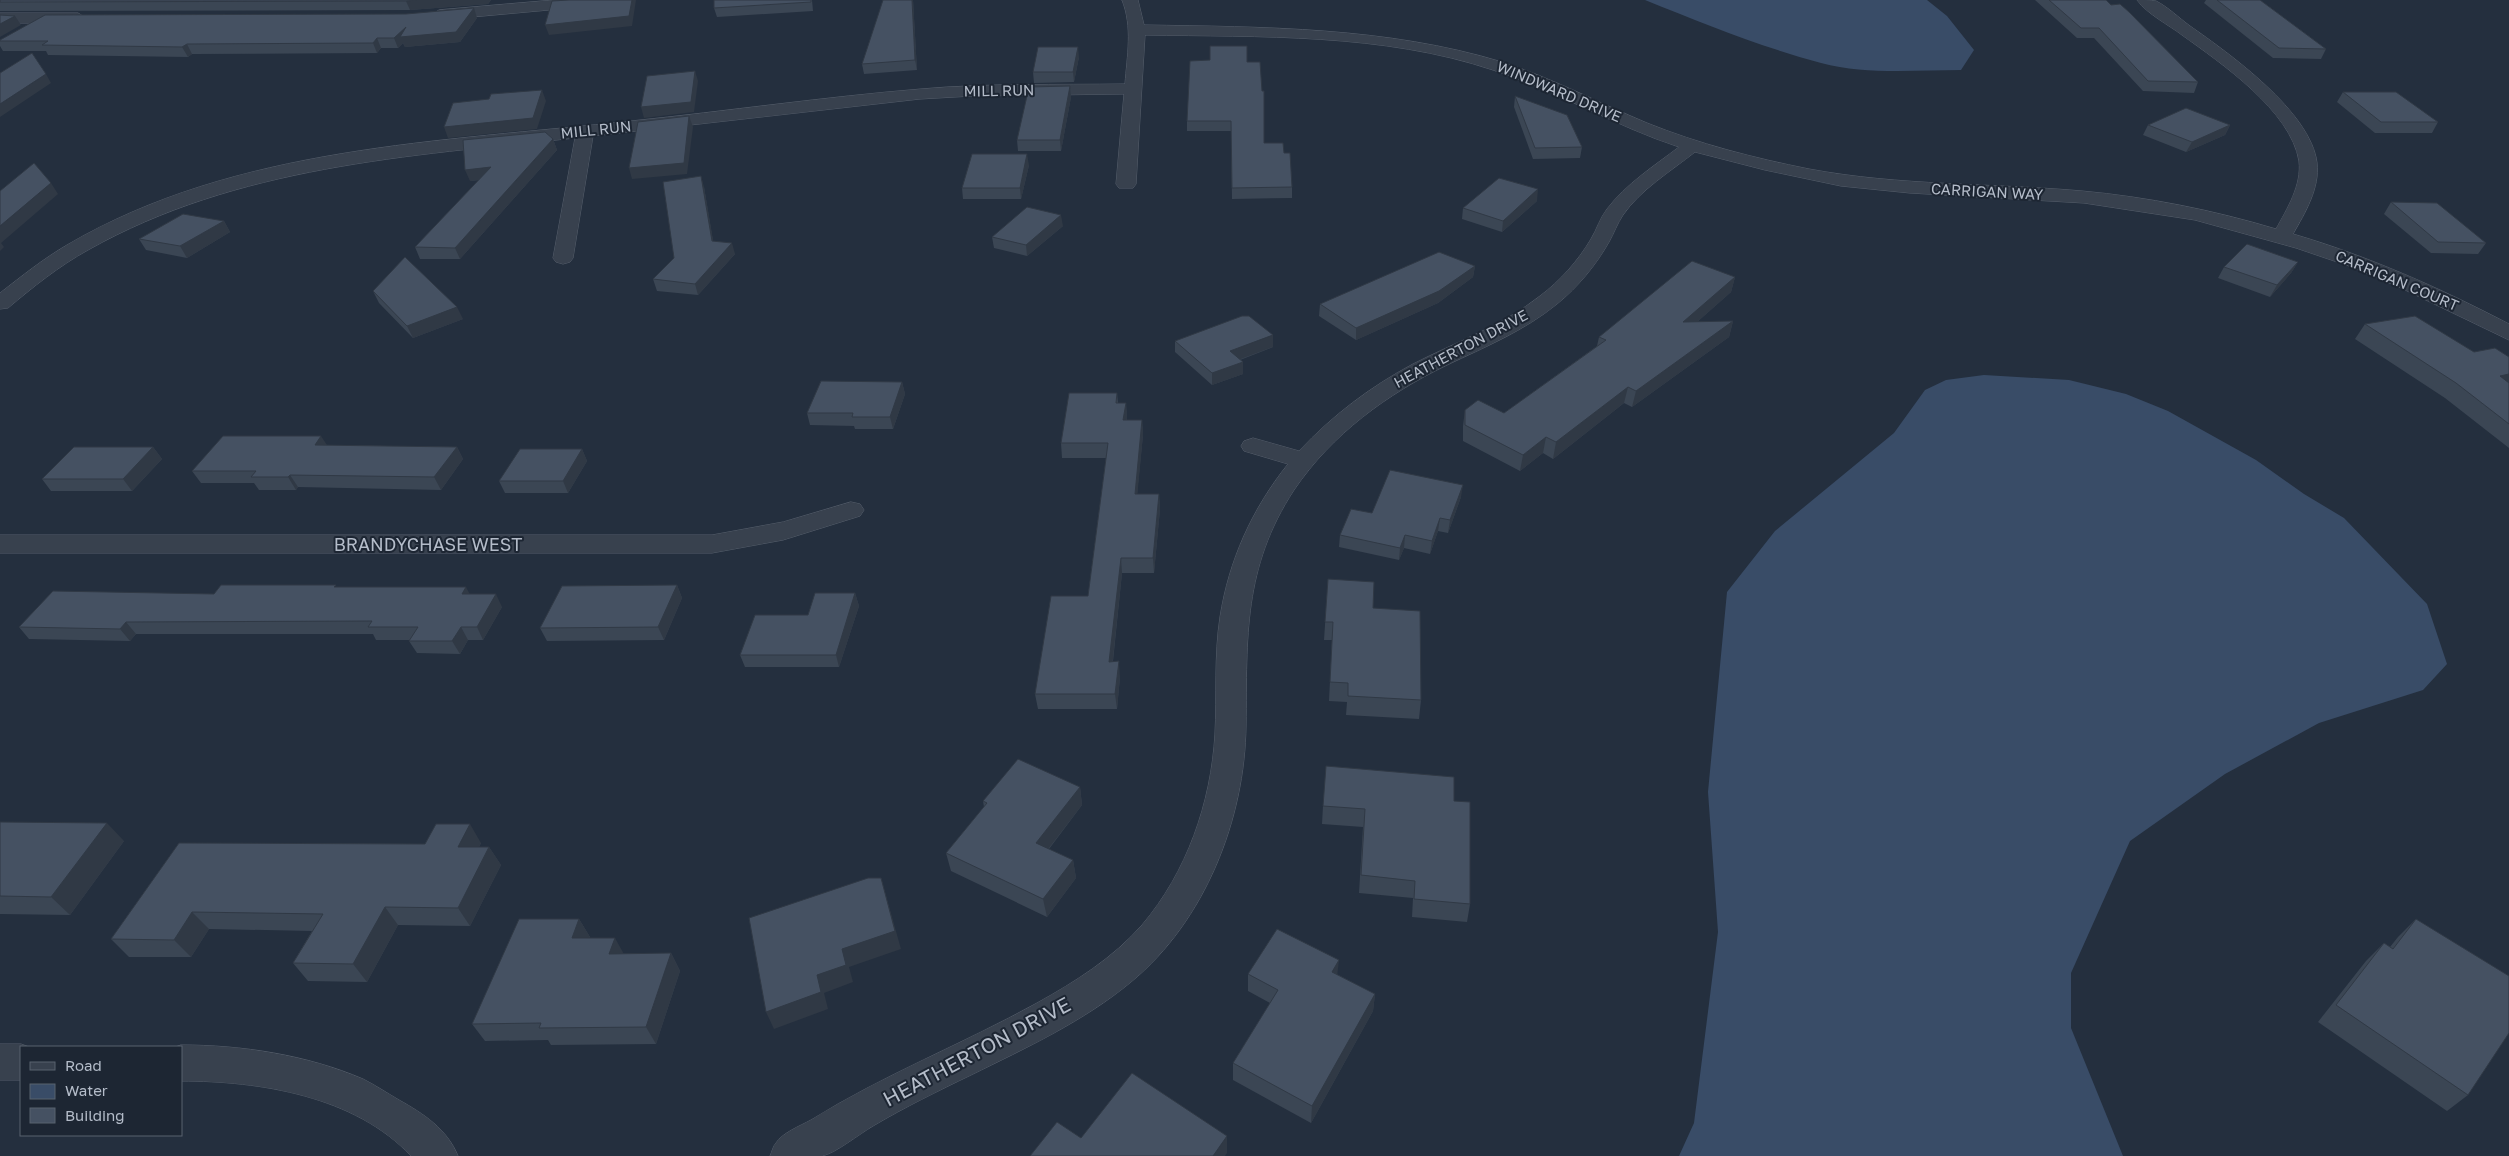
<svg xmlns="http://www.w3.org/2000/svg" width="2509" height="1156" font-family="'Golos Text',sans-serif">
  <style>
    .water { fill: #394c67 }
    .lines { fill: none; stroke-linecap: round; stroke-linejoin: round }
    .street-casing { stroke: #565f6c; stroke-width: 1 }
    .street { fill: #38414e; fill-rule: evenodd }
    .wall { fill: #3b4654 }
    .shaded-wall { fill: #303945 }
    .building { fill: #455162; stroke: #303945 }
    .labels { text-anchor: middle; stroke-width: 4; stroke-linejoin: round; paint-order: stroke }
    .far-street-label { font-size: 15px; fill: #b4bcc9; stroke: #1d2633 }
    .street-label { font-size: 18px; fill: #b4bcc9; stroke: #1d2633 }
    .near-street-label { font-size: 21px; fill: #b4bcc9; stroke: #1d2633 }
  </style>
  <rect width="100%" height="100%" fill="#242f3e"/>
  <g class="water">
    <path d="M 1645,0 L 1927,0 L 1947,16 L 1974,50 L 1961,70 C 1915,70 1866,75 1821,63 C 1761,47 1702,23 1645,0 Z"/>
    <polygon points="1984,375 2069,380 2126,394 2168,411 2256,460 2304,494 2344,518 2427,604 2447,664 2423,690 2319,723 2225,774 2130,841 2071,973 2071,1028 2123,1156 1679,1156 1694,1123 1718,932 1708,792 1727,592 1775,531 1894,433 1925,390 1946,380"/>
  </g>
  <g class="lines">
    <g class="street-casing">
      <g id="street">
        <polygon points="554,0 612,0 604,5 439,20 431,15 439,10"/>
        <path d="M 1122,0 L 1138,0 L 1144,25 C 1264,27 1387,27 1502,62 C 1552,78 1599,103 1647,123 C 1699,144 1754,158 1809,169 C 1900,186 1991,183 2082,191 C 2147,197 2213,210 2276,229 C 2287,209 2302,185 2299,161 C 2291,111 2221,63 2182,35 C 2169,25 2147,14 2137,0 C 2143,0 2151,0 2156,1 C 2168,7 2179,18 2190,26 C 2230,54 2311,112 2317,163 C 2320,188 2305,213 2293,234 C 2368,256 2440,288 2509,324 L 2509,340 L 2401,288 L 2349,266 L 2296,248 L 2195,220 L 2084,203 L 1910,193 L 1841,186 L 1765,170 L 1695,152 C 1671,171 1640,190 1623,215 C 1617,224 1614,233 1609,242 C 1596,265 1578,287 1557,304 C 1524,331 1485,347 1447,365 C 1387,394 1332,434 1294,490 C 1243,568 1247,637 1246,725 C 1245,819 1205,921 1131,982 C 1084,1021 1026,1048 971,1075 C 938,1091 905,1107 873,1126 C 859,1134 836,1153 822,1156 C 806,1156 786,1156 770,1156 C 772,1152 773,1146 776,1143 C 782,1133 800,1126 811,1120 C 883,1075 963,1044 1037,1003 C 1075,982 1113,958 1142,925 C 1187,872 1211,803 1215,734 C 1217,695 1214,656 1220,617 C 1229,560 1252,509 1288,464 L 1244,451 L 1241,446 L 1244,441 L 1253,438 L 1299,451 C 1333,415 1370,387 1413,364 C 1456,342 1502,326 1540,296 C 1560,281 1578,261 1591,239 C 1597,229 1600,218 1607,209 C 1626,184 1654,166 1679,147 C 1615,126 1557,91 1493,70 C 1383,33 1260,37 1145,35 L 1136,184 L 1133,188 L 1119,188 L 1116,184 L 1124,94 L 972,96 L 920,99 L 593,136 L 573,258 L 570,262 L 563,264 L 556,262 L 553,258 L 575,138 C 408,156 237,166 88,250 C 59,266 33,287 8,308 L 0,309 L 0,293 C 22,276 43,259 67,245 C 236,146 441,142 631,121 C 728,111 824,97 921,89 C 988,83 1057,85 1125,84 C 1127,56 1133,27 1122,0 Z"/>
        <polygon points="0,13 78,13 86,18 78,23 0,23"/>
        <polygon points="851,502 860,504 864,510 860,516 783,540 712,553 0,553 0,535 712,535 783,522"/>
        <polygon points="0,1044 21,1044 29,1047 21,1047 21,1080 0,1080"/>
        <path d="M 181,1045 C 242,1045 307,1055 363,1079 C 375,1085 387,1093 399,1100 C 424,1114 447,1129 458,1156 L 411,1156 C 355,1096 260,1081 181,1081 L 181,1047 L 176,1047 Z"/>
      </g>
    </g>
    <use href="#street" class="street"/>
  </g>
  <g class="wall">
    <polygon points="0,0 491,0 488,4 410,10 0,11"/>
    <polygon points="714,0 812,0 813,11 717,17 714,8"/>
    <polygon points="913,0 917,70 864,74 862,64"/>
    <polygon points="2035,0 2106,0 2198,82 2194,93 2143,91 2094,38 2077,38"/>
    <polygon points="2206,0 2260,0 2326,49 2321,59 2273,58 2204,3"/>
    <polygon points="477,18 460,42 405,47 403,43 398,48 381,48 377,53 192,54 188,57 48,55 46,51 3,51 0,46 0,40"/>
    <polygon points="1079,57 1074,82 1034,83 1033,72"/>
    <polygon points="1247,62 1264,143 1284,153 1292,187 1292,198 1232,199 1231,131 1187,131 1187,121"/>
    <polygon points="1070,86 1071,97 1061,151 1018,151 1017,140"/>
    <polygon points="2343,92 2438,122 2432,133 2375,133 2337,102"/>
    <polygon points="1515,96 1582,147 1580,158 1533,159 1514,107"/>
    <polygon points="2148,125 2230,125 2225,135 2186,152 2143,135"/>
    <polygon points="553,139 557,150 460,259 420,259 415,247 479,180 470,181"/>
    <polygon points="1029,165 1021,199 963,199 962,188"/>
    <polygon points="704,187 713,241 735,254 698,295 657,291 653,279 674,258"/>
    <polygon points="1537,201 1502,232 1462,219 1463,208"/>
    <polygon points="2391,202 2486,243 2478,254 2431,253 2384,214"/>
    <polygon points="224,221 230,232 187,258 146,250 139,239"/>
    <polygon points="1063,226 1027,256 994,248 992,237"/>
    <polygon points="2298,262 2291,273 2270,297 2218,278 2224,267"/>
    <polygon points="1475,266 1473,277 1438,303 1356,340 1319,316 1320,304"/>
    <polygon points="1735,277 1731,292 1697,322 1733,321 1729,337 1632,407 1624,403 1553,459 1543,453 1520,471 1463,441 1463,426 1465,410 1504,413 1597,346 1599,337"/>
    <polygon points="373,291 463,319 413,338 379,303"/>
    <polygon points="2365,324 2474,352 2509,357 2509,448 2445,398 2355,339"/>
    <polygon points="1175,341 1273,347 1240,360 1243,362 1243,374 1212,385 1175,352"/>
    <polygon points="902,382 905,394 893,429 855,429 854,426 810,425 807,413"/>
    <polygon points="1117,393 1118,403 1126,403 1127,420 1142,420 1143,435 1137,494 1159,494 1160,509 1154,573 1122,573 1113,661 1120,677 1117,709 1038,709 1035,694 1088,596 1106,458 1062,458 1061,443"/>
    <polygon points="326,445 457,447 463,459 441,490 298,487 296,490 259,490 254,483 201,483 192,471"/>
    <polygon points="153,447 162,459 132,491 51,491 42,479"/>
    <polygon points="582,449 587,461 568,493 505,493 499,481"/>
    <polygon points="1461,497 1448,533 1438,531 1430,554 1404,548 1399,560 1339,547 1340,535 1372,513"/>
    <polygon points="1328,579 1373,608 1421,700 1419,719 1346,715 1347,702 1329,701 1332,640 1324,640"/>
    <polygon points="677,585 682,598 664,640 547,641 540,628"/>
    <polygon points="337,587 469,594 502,607 483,640 468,640 460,654 417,653 409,641 410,640 376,640 373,634 136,634 130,641 29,639 19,627 214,594"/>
    <polygon points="855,593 859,606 839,667 745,667 740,655 808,615"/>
    <polygon points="1080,787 1082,805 1049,849 1073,860 1076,878 1047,917 951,871 946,853 984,807 983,801"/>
    <polygon points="1454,801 1470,904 1467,922 1412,917 1413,898 1359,893 1363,827 1322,824 1323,806"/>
    <polygon points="0,822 124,841 70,915 0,914"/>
    <polygon points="179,843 425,844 481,843 479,847 489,847 501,865 470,926 398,925 367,982 308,981 293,963 312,931 209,929 191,957 129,957 111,939"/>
    <polygon points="579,919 590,937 589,938 624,954 671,953 680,971 656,1044 551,1045 548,1040 485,1041 472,1024"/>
    <polygon points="2416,919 2468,1095 2447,1111 2318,1022 2366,961 2384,943 2390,947 2398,937"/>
    <polygon points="1248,974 1338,975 1375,994 1373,1011 1311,1123 1233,1080 1233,1063 1270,1003 1248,991"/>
  </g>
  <g class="shaded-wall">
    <polygon points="417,0 491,0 488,4 410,10 406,1"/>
    <polygon points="632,0 636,0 632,26 549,35 545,25"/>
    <polygon points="912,0 913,0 917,70 915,60"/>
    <polygon points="474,8 477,18 460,42 405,47 403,43 398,48 394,38 406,27"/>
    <polygon points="15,16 21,25 0,37 0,24"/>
    <polygon points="377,38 381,48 377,53 373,43"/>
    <polygon points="187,44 192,54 188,57 182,47"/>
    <polygon points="1078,47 1079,57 1074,82 1073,72"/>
    <polygon points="695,71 698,81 694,112 644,118 641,107"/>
    <polygon points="46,74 51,83 0,117 0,104"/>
    <polygon points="1070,86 1071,97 1061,151 1060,140"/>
    <polygon points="542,90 546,101 537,129 448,138 444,127"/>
    <polygon points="689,116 693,127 687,174 632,179 629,168"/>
    <polygon points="2230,125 2225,135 2186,152 2192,142"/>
    <polygon points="553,139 557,150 460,259 455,248"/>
    <polygon points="1027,154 1029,165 1021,199 1020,188"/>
    <polygon points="491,167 495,178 470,181 465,170"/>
    <polygon points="701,176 704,187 715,252 712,241"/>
    <polygon points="51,183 58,194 1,243 4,247 0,251 0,226"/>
    <polygon points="1538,189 1537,201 1502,232 1503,221"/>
    <polygon points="1061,215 1063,226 1027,256 1026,245"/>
    <polygon points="224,221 230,232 187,258 180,246"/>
    <polygon points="732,243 735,254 698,295 695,284"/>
    <polygon points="2298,262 2291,273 2270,297 2277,285"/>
    <polygon points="1475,266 1473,277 1438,303 1356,340 1356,328"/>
    <polygon points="1735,277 1731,292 1679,338 1683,322"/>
    <polygon points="457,307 463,319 413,338 407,326"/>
    <polygon points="1733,321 1729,337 1632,407 1636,391"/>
    <polygon points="1273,335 1273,347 1230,363 1230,351"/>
    <polygon points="1243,362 1243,374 1212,385 1212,373"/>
    <polygon points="2509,374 2509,387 2500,376"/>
    <polygon points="902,382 905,394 893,429 890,417"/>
    <polygon points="1628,387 1624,403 1553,459 1556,442"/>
    <polygon points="1126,403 1127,418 1124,435 1123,420"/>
    <polygon points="1142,420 1143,435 1136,509 1135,494"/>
    <polygon points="321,436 329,448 315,445"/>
    <polygon points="1546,437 1543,453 1520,471 1523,455"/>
    <polygon points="153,447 162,459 132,491 123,479"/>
    <polygon points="457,447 463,459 441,490 434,477"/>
    <polygon points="582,449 587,461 568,493 563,481"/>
    <polygon points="290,475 298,487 296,490 288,477"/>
    <polygon points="1463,485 1461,497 1448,533 1450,520"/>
    <polygon points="1159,494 1160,509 1154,573 1153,558"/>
    <polygon points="1440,518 1438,531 1430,554 1432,541"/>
    <polygon points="1405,535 1404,548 1399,560 1400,548"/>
    <polygon points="1121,558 1122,573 1111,677 1109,662"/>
    <polygon points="677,585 682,598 664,640 658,627"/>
    <polygon points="466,587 473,600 462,594"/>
    <polygon points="855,593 859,606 839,667 836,655"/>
    <polygon points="496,594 502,607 483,640 477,627"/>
    <polygon points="126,622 136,634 130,641 120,629"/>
    <polygon points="461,627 468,640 460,654 452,641"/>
    <polygon points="1119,661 1120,677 1117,709 1115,694"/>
    <polygon points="1080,787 1082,805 1039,861 1036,843"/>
    <polygon points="107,823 124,841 70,915 51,897"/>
    <polygon points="470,824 481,843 470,865 458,847"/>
    <polygon points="489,847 501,865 470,926 458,908"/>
    <polygon points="1073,860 1076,878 1047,917 1043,899"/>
    <polygon points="881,878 901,949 849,967 853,982 824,993 828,1009 774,1029 766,1012 817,975"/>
    <polygon points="385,907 398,925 367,982 353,964"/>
    <polygon points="192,912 209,929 191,957 174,940"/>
    <polygon points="579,919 590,937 583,956 572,938"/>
    <polygon points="615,938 625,956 609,954"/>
    <polygon points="671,953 680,971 656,1044 646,1027"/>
    <polygon points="1339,960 1337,977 1332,972"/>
    <polygon points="1375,994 1373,1011 1311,1123 1312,1106"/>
    <polygon points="1227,1136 1227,1153 1225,1156 1213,1156"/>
  </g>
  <g class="building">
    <polygon points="0,0 417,0 406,1 0,2"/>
    <polygon points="569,0 632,0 629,16 545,25 552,1"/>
    <polygon points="714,0 811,0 811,2 714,8"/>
    <polygon points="883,0 912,0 915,60 862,64"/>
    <polygon points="2049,0 2106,0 2111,5 2120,4 2129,12 2198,82 2148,81 2099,28 2081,28"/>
    <polygon points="2217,0 2260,0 2326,49 2279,48"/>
    <polygon points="474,8 456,32 400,37 406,27 394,38 377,38 373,43 187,44 182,47 42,45 48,41 0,41 0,40 45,15 406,14"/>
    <polygon points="0,15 15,16 0,24"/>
    <polygon points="1210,46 1247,46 1247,62 1260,62 1262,91 1264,91 1264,143 1283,143 1284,153 1290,153 1292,187 1232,188 1231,121 1187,121 1190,61 1210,60"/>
    <polygon points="1038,47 1078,47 1073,72 1033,72"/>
    <polygon points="32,53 46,74 0,104 0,73"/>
    <polygon points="695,71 691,102 641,107 647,76"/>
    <polygon points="1070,86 1060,140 1017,140 1029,87"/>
    <polygon points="542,90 533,118 444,127 453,103 489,99 491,94"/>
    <polygon points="2343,92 2396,92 2438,122 2381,122"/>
    <polygon points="1515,96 1567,115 1582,147 1535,148"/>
    <polygon points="2186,108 2230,125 2192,142 2148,125"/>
    <polygon points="689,116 684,163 629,168 638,122"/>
    <polygon points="545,132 553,139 455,248 415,247 491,167 465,170 463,140"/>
    <polygon points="972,154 1027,154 1020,188 962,188"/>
    <polygon points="34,163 51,183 0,226 0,191"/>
    <polygon points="701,176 712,241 732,243 695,284 653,279 674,258 663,182"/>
    <polygon points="1499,178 1538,189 1503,221 1463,208"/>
    <polygon points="2391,202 2437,203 2486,243 2438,242"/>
    <polygon points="1027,207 1061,215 1026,245 992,237"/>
    <polygon points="183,214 224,221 180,246 139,239"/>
    <polygon points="2247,244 2298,262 2277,285 2224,267"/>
    <polygon points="1439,252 1475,266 1439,291 1356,328 1320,304"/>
    <polygon points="405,257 457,307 407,326 373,291"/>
    <polygon points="1692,261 1735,277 1683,322 1733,321 1636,391 1628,387 1556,442 1546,437 1523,455 1465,425 1465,410 1478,400 1504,413 1606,340 1599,337"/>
    <polygon points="1242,316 1249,316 1273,335 1230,351 1243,362 1212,373 1175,341"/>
    <polygon points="2415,316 2474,352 2495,348 2509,357 2509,374 2500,376 2509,383 2509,424 2456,383 2365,324"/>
    <polygon points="821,381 902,382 890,417 852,417 853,413 807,413"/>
    <polygon points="1069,393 1117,393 1116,403 1126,403 1123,420 1142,420 1135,494 1159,494 1153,558 1121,558 1109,662 1119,661 1115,694 1035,694 1051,596 1088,596 1108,443 1061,443"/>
    <polygon points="223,436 321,436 315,445 457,447 434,477 290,475 288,477 251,477 256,471 192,471"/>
    <polygon points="74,447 153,447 123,479 42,479"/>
    <polygon points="520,449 582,449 563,481 499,481"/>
    <polygon points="1390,470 1463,485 1450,520 1440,518 1432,541 1405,535 1400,548 1340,535 1351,509 1372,513"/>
    <polygon points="1328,579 1374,582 1373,608 1420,611 1421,700 1348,696 1348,683 1330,682 1333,622 1325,622"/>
    <polygon points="221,585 336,585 334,587 466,587 462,594 496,594 477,627 461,627 452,641 409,641 418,627 368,627 372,621 126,622 120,629 19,627 53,591 214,594"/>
    <polygon points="677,585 658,627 540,628 562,586"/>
    <polygon points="815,593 855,593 836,655 740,655 755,615 808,615"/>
    <polygon points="1018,759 1080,787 1036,843 1073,860 1043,899 946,853 987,803 983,801"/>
    <polygon points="1326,766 1454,777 1454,801 1470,802 1470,904 1414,899 1415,881 1361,875 1365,809 1323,806"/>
    <polygon points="0,822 107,823 51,897 0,896"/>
    <polygon points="436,824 470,824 458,847 489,847 458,908 385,907 353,964 293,963 323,914 192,912 174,940 111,939 179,843 425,844"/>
    <polygon points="868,878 881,878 895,931 842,949 846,965 817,975 821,992 766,1012 749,918"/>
    <polygon points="519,919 579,919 572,938 615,938 609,954 671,953 646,1027 539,1028 541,1023 472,1024"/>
    <polygon points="2416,919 2509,976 2509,1033 2468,1095 2336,1005 2384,943 2393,949"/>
    <polygon points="1277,929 1339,960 1332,972 1375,994 1312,1106 1233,1063 1278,990 1248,974"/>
    <polygon points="1132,1073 1227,1136 1213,1156 1030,1156 1057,1122 1081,1138"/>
  </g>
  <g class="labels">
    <g class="far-street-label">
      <text transform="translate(999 91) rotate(-1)" y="5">MILL RUN</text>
      <text transform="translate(1559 92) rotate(23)" y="5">WINDWARD DRIVE</text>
      <text transform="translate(596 130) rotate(-6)" y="5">MILL RUN</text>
      <text transform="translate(1987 192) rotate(3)" y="5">CARRIGAN WAY</text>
      <text transform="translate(2397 281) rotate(23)" y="5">CARRIGAN COURT</text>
      <text transform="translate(1461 349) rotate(-28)" y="5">HEATHERTON DRIVE</text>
    </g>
    <g class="street-label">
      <text x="428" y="551">BRANDYCHASE WEST</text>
    </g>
    <g class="near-street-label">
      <text transform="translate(977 1052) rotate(-28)" y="7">HEATHERTON DRIVE</text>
    </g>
  </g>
  <rect x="20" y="1046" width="162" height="90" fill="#1d2633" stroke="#59626f"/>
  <rect x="30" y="1062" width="25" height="8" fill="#38414e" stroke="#59626f"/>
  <text x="65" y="1071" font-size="15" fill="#b4bcc9">Road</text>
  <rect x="30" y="1084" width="25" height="15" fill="#394c67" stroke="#59626f"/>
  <text x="65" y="1096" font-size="15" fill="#b4bcc9">Water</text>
  <rect x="30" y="1108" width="25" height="15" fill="#455162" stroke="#59626f"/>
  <text x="65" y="1121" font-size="15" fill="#b4bcc9">Building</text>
</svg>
